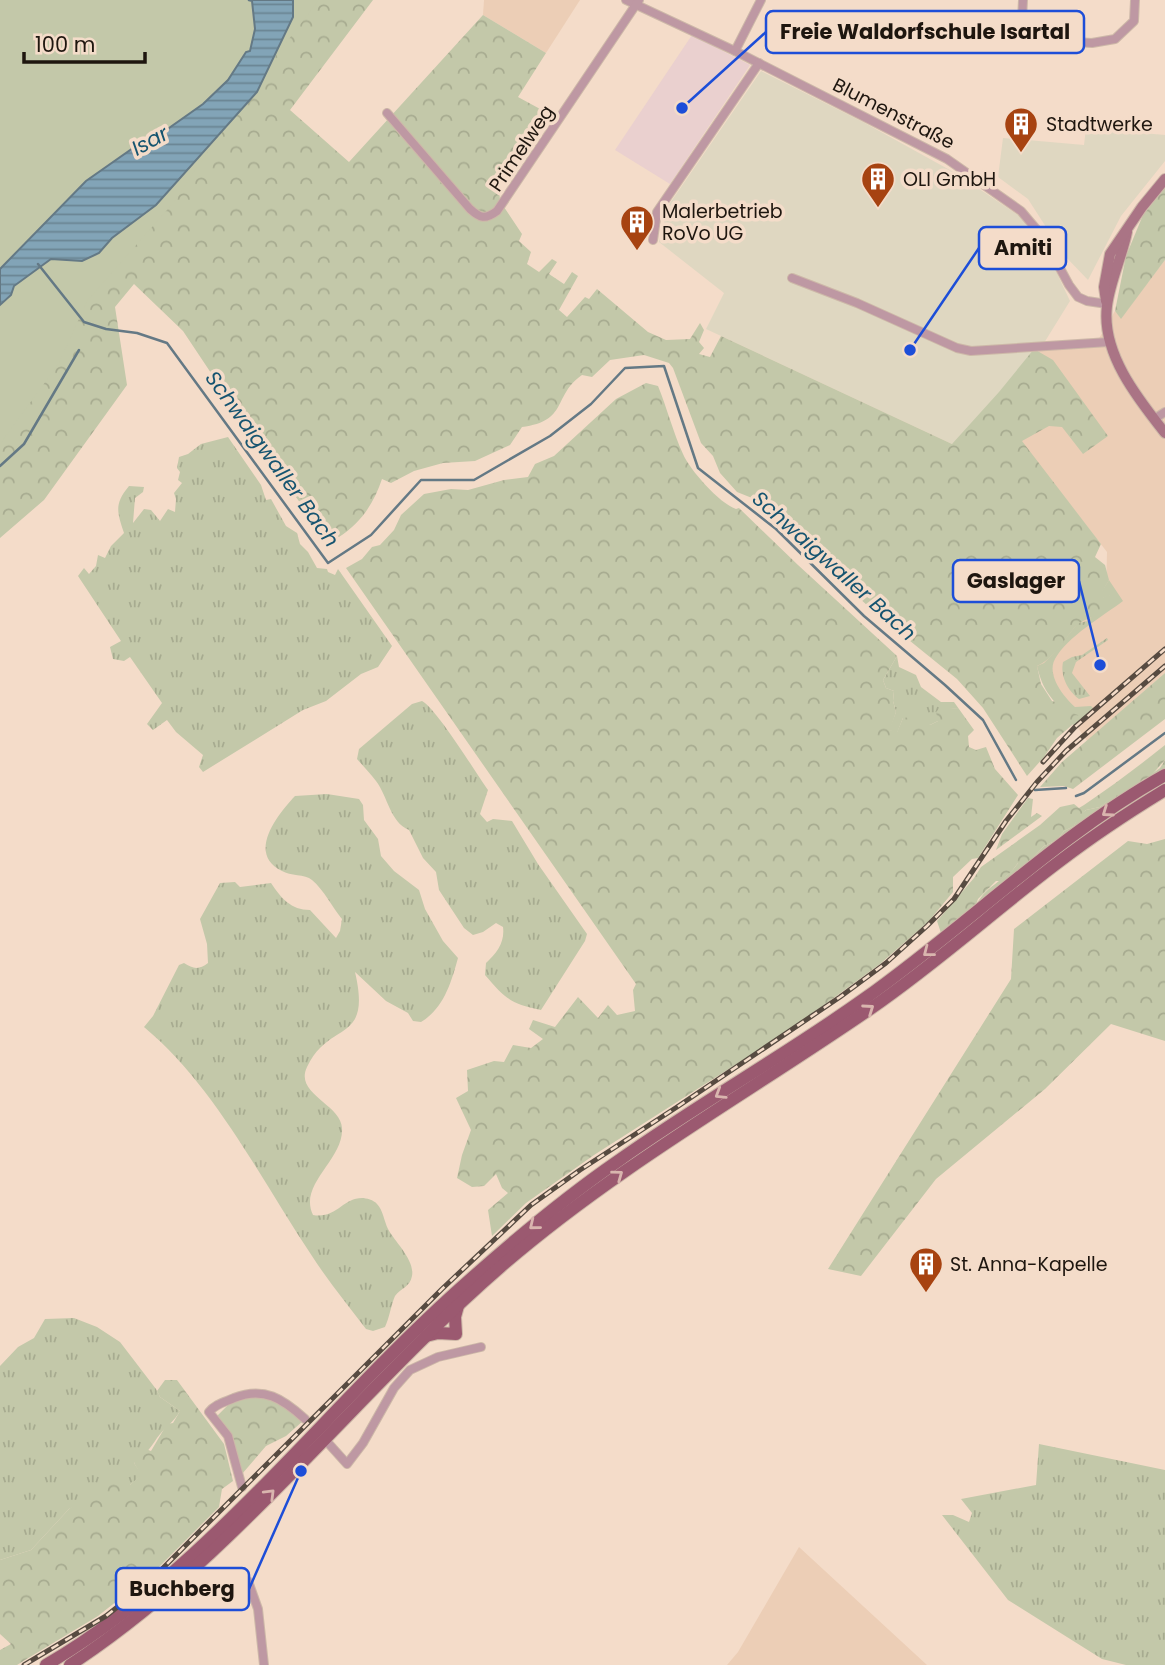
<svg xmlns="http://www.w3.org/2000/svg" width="1165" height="1665" font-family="Poppins,sans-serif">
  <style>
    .built { fill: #ecceb6 }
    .industrial { fill: #dfd7c1 }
    .education { fill: #ead0cf }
    .grass { fill: url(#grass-tufts) }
    .forest { fill: url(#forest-crowns) }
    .park { fill: #c3c8a9 }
    .water { fill: url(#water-rules); stroke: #647985; stroke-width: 2 }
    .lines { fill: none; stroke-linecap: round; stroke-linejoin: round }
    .stream { stroke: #647985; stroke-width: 2.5 }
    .street-casing { stroke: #cdb8a8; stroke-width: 10 }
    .secondary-casing { stroke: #cdb8a8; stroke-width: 12 }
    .primary-casing { stroke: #cdb8a8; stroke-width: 14 }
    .street { stroke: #be98a3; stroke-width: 8 }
    .secondary { stroke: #aa7485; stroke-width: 10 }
    .primary { stroke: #9b5970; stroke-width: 12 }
    .rail-casing { stroke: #574b41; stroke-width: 5 }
    .rail { stroke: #f4dcc9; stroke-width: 2.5; stroke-dasharray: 8; stroke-linecap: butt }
    .oneway { stroke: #d9b5ae }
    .labels { text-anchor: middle; stroke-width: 7; stroke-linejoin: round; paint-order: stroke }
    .street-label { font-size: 19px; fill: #1e160f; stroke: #f4dcc9 }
    .poi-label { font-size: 19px; fill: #1e160f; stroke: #f4dcc9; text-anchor: start }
    .water-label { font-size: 21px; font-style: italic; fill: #165470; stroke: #f4dcc9 }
    .leader { fill: none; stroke: #1d4ed8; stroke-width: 2.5 }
    .callout-dot { fill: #1d4ed8; stroke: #f4dcc9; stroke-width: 2.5 }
    .callout { fill: #f4dcc9; stroke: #1d4ed8; stroke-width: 2.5 }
    .callout-label { font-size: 21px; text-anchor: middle; font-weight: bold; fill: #1e160f }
  </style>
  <defs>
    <pattern id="grass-tufts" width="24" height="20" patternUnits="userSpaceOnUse" patternTransform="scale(1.75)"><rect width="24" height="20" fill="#c3c8a9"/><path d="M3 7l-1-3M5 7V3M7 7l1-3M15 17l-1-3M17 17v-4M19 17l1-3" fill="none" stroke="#a7ab90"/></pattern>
    <pattern id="forest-crowns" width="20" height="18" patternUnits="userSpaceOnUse" patternTransform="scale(1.75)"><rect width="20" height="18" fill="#c3c8a9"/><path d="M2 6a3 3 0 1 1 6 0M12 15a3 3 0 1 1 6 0" fill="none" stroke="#a7ab90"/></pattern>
    <pattern id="water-rules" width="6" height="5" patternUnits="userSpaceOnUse" patternTransform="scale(1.75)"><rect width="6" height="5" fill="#82a4b7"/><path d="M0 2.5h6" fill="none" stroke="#6a8593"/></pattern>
  </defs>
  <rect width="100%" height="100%" fill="#f4dcc9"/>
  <g class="built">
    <polygon points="484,0 580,0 546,53 483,15"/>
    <polygon points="1165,260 1165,673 1087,741 1032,661 1106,597 1107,552 1000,414 1040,349 1094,347 1115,311 1121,318"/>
    <polygon points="799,1547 927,1665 727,1665 738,1652"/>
  </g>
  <g class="industrial">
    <polygon points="761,71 863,122 957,174 1021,217 1054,267 1070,301 1000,414 952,444 706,329 724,293 659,242 668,206"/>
    <polygon points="1086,128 1165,135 1165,161 1121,216 1088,280 1064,255 1028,199 998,177 1003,138 1084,145"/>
  </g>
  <polygon class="education" points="692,35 750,65 670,184 615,150"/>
  <g class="grass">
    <path d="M 228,437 L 261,485 L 266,500 L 271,499 L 286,526 L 297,533 L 300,544 L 308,552 L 317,568 L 327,569 L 328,572 L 335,575 L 338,569 L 392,646 L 378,667 L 361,674 L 326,701 L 303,710 L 203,772 L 199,767 L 203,755 L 176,732 L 167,720 L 153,730 L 147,724 L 162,703 L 130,657 L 124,661 L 113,659 L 110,647 L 121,641 L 78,576 L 84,568 L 89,574 L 96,566 L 98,555 L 105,558 L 111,546 L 124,533 C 117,512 114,504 129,486 L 144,487 L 143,492 L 135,498 L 133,523 L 144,509 L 151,510 L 160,521 L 168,509 L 175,512 L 176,499 L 174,493 L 182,483 L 178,480 L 180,472 L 177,468 L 179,457 L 188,454 L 201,444 Z"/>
    <path d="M 1109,580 L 1123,601 C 1103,616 1067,637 1055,659 C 1046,675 1064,697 1075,707 L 1091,706 L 1094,709 L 1075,727 C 1059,703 1044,698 1037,666 L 1044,663 L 1052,655 L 1078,623 L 1088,621 L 1110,595 L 1101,599 L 1100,594 Z"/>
    <path d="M 1107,638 L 1108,640 L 1076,662 L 1072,673 L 1090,696 L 1079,699 C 1068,691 1060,676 1063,662 L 1072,657 L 1082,655 Z"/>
    <polygon points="897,656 899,667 916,675 921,687 941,702 954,702 959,709 941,708 938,721 930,725 903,718 897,733 889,730 896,712 893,701 894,691 886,688 883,680"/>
    <path d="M 422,701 C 436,708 476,773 488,790 L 480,814 L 487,822 L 493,819 L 512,821 L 538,864 L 587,934 L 585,941 L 541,1010 C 510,1004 505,998 485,975 L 486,963 C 497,953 505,942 503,927 L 496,923 L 483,932 L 473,935 L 464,928 L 439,890 L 436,872 L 423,858 L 409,830 C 390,822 388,797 376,781 C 370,773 363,766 357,759 L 359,749 L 412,704 Z"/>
    <path d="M 1165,760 L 1165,768 L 974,910 C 984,884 1006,882 1018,863 L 1028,863 L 1044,846 L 1057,840 L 1064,831 L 1074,826 L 1078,816 L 1086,810 L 1100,807 L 1114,795 L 1123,795 L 1160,768 Z"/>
    <path d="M 327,794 L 359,799 L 363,805 L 364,820 L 378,839 L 381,856 L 394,871 L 419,890 L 425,909 L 443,941 L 458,958 C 451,983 444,1008 421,1022 L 413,1021 L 408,1013 L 386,1001 L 355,972 C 372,1045 330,1019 307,1067 C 294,1094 341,1104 342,1128 C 344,1160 298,1184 313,1215 C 336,1219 343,1198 362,1198 C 366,1198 374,1200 377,1204 C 383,1210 384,1221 388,1229 C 395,1242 415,1260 412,1276 C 410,1287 401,1288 395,1296 C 392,1302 389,1319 385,1327 L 373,1331 L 366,1329 C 348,1305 328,1281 312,1256 C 261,1180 215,1086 144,1027 L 153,1016 L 179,965 L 184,963 C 193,969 199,970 208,963 L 207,944 L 200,919 L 220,883 L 235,882 L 240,887 L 271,883 C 281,898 291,910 310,910 L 336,938 L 340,931 L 342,919 C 332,907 324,890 312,880 C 305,874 290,876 282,871 C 246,854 278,814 295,796 Z"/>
    <path d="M 74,1318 L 97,1327 L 120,1342 L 156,1389 L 160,1397 L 180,1411 C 174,1422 164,1428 157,1438 C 149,1450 146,1454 134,1463 L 142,1475 L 130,1485 L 118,1486 L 69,1509 L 31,1550 L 0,1560 L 0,1366 L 18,1347 L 34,1338 L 45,1319 Z"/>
    <polygon points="1039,1444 1165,1470 1165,1665 1126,1665 1102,1659 1008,1600 942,1515 953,1515 969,1522 972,1513 961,1499 1036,1485"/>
  </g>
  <g class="forest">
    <path d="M 293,0 L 373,0 L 290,110 L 349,162 L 483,15 L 546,53 L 518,97 L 553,116 L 545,121 L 499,187 L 500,201 L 522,234 L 519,241 L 531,252 L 527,264 L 539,272 L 552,259 L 557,262 L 549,274 L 564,284 L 572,272 L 578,276 L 559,310 L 567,317 L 585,297 L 589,299 L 597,289 L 648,332 L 666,340 L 690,339 L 700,323 L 704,330 L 699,342 L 704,348 L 699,354 L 710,357 L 721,336 L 952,444 L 999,392 L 1034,349 L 1053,360 L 1108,436 L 1083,454 L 1062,427 L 1049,426 L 1022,441 L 1101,544 L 1095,557 L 1105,565 L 1109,580 L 1101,594 L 1102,598 L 1110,594 C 1110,618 1087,615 1076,626 C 1064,639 1054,659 1037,666 L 1041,684 L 1052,701 L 1070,706 L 1070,712 L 1078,715 L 1079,719 L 1057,738 L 1044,757 L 1027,776 L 983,708 L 957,679 L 878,615 L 800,545 L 779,520 L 752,498 L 737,492 L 720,473 L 713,456 L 701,443 L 673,368 L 669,363 L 644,355 L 610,360 L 592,377 L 582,375 C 552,396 569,421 522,427 L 510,445 L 475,461 L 443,463 L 414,471 L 391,483 L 382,479 C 374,503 361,523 339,537 L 323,534 L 271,463 L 183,331 L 134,284 L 115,307 L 127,385 L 44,500 L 0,538 L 0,360 Z"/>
    <polygon points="1165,187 1165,260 1121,319 1115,311 1126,256 1143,215"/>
    <path d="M 646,383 L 658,386 C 667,408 673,432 683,454 C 690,470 719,503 736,509 L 739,508 L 798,565 L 897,656 L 883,680 L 886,688 L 894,691 L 893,701 L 896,712 L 890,730 L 897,732 L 903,718 L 921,716 L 930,725 L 938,721 L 936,712 L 941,707 L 959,709 L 974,730 L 968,736 L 969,747 L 976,750 L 986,747 L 995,769 L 1018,795 L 978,858 L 972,859 L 953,877 L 953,892 L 928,922 L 880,964 L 790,1030 L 594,1155 L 526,1203 L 492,1236 L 488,1210 L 508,1193 L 502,1188 L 496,1174 L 484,1186 L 472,1187 L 457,1178 L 462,1155 L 471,1130 L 456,1098 L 468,1091 L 467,1070 L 494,1061 L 504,1062 L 513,1045 L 531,1048 L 543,1039 L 529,1029 L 533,1020 L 555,1027 L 578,997 L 598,1018 L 608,1005 L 617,1015 L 635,1011 L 633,990 L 636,984 L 346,568 L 362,559 L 372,547 L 380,545 L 394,530 L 401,515 L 424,494 L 451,489 L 468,490 L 504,480 L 528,477 L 535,464 L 554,456 L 616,399 Z"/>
    <polygon points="1165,673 1165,719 1073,789 1064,786 1040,787 1062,762"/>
    <path d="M 1165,745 L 1165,760 L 1149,778 L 1142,780 L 1140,785 L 1123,795 L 1114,796 L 1100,807 L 1086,810 L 1079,816 L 1074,826 L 1064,831 L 1057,840 L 1044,846 L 1028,863 L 1018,863 L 1012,871 L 1000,881 L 996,881 L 978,899 L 974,910 L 942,936 L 937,921 L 974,878 L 981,867 L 1040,825 L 1060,807 L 1074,804 L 1079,808 L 1084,805 C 1112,786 1139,766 1165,745 Z"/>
    <polygon points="1028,798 1033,799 1031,817 1037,813 1042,816 996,850 1002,834"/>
    <polygon points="1165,839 1165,1041 1111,1024 1045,1089 936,1179 861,1276 828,1269 1011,979 1014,929 1128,841 1147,844"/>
    <polygon points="165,1380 177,1380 224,1444 233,1481 222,1489 219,1507 156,1570 98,1616 25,1660 17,1665 0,1665 0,1650 11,1644 0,1634 0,1560 31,1550 69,1509 105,1482 118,1485 122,1478 130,1485 141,1475 134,1463 143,1448 151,1451 167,1424 173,1423 180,1411 160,1397 157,1391"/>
    <path d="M 246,1396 C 274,1396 282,1405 303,1421 L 286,1436 L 266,1446 L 242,1474 L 231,1435 L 216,1417 L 230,1403 Z"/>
  </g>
  <polygon class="park" points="0,0 319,0 247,93 174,202 87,301 59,363 0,444"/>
  <polygon class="water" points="248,0 293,0 293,17 257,92 156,205 112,238 99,253 82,261 51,259 14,286 11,295 0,305 0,269 86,181 146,139 159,135 203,104 228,80 246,52 250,51 255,29 252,1"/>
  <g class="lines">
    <g class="stream">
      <polyline points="38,264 84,322 106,329 137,333 167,343 328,563 371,535 421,480 474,480 550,436 591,404 625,368 664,366 698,468 776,529 864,616 945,685 983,720 1016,780"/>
      <polyline points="0,466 24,444 79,350"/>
      <polyline points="1035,790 1066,788"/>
      <polyline points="1076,796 1084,793 1165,733"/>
    </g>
    <g class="street-casing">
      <g id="street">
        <polyline points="626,0 735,51 947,159 1021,211 1043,237 1069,285 1078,297 1087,301 1107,304"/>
        <polyline points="1023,0 1021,39 1092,43 1115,39 1134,21 1135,0"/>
        <polyline points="735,51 761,0"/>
        <path d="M 387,113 L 470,209 C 480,218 485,220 497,211 L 639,0"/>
        <polyline points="653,240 657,212 759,63"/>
        <polyline points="792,278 857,303 957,348 971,351 1109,342"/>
        <polyline points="1154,419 1165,412"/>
        <polyline points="329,1444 347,1464 363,1443 394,1388 410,1370 438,1357 481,1347"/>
        <path d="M 242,1487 L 228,1436 L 209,1412 C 215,1404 225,1402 234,1398 C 264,1386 283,1399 305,1419"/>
        <polyline points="248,1581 258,1609 264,1665"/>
      </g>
    </g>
    <g class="secondary-casing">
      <g id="secondary">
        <path d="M 1127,232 C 1122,257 1110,281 1107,306 C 1101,353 1138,399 1165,433"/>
        <polyline points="1106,301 1104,287 1110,254 1142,207 1165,179"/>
      </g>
    </g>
    <g class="primary-casing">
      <g id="primary">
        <polyline points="426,1336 438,1333 456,1334 455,1317 458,1306"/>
        <path d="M 46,1665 C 206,1571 319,1416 455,1293 C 507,1246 560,1201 618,1161 C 698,1104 784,1056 864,999 C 966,927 1056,836 1165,775"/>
        <path d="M 70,1665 C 236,1556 355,1392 505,1263 C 618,1166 748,1093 870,1009 C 937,963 996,909 1060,861 C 1094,835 1129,812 1165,790"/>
      </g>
    </g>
    <use href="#street" class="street"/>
    <use href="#secondary" class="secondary"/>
    <use href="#primary" class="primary"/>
    <g class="rail-casing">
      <g id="rail">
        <polyline points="1043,762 1075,727 1165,649"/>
        <polyline points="24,1665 106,1616 149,1582 442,1289 531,1205 580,1170 677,1107 840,997 886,963 927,926 954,899 1006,821 1037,782 1066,751 1165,666"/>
      </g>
    </g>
    <use href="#rail" class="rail"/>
  </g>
  <defs><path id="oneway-chevron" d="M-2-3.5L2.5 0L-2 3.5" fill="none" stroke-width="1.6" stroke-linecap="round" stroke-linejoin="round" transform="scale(1.75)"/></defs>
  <g class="oneway">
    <use href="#oneway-chevron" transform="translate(1107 812) rotate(145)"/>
    <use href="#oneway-chevron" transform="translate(928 952) rotate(142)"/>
    <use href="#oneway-chevron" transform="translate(869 1009) rotate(-35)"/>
    <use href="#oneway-chevron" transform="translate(720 1094) rotate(148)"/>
    <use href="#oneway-chevron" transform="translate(618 1175) rotate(-36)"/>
    <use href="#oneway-chevron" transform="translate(534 1225) rotate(141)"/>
    <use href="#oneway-chevron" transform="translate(270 1494) rotate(-45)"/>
  </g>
  <defs>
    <g id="building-pin" transform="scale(1.75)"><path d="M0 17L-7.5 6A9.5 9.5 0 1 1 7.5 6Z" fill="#a74311" stroke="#f4dcc9"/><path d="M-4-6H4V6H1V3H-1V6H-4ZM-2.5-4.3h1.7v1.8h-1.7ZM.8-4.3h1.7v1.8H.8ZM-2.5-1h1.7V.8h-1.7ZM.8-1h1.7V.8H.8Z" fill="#fff"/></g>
  </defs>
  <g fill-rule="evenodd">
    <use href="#building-pin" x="1021" y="124"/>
    <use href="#building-pin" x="878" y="179"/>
    <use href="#building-pin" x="637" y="222"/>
    <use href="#building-pin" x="926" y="1264"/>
  </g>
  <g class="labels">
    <g class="street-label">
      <text transform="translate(894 113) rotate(27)" y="7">Blumenstraße</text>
      <text transform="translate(521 148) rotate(-56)" y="7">Primelweg</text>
    </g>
    <g class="poi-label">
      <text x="1046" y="131">Stadtwerke</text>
      <text x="903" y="186">OLI GmbH</text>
      <text x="662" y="218">Malerbetrieb<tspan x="662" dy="22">RoVo UG</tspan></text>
      <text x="950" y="1271">St. Anna-Kapelle</text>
    </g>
    <g class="water-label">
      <text transform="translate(150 141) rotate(-29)" y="7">Isar</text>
      <text transform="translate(272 459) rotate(54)" y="7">Schwaigwaller Bach</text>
      <text transform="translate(834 566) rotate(42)" y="7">Schwaigwaller Bach</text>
    </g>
  </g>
  <path class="leader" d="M682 108L766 32M910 350L979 248M1100 665L1079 581M301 1471L249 1589"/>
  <g class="callout-dot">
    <circle cx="682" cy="108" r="7"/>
    <circle cx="910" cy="350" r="7"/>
    <circle cx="1100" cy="665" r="7"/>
    <circle cx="301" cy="1471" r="7"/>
  </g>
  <g class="callout">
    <rect x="766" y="11" width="318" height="42" rx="7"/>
    <rect x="979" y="227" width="87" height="42" rx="7"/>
    <rect x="953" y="560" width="126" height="42" rx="7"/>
    <rect x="116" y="1568" width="133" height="42" rx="7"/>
  </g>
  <g class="callout-label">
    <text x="925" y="39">Freie Waldorfschule Isartal</text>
    <text x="1023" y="255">Amiti</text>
    <text x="1016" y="588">Gaslager</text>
    <text x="182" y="1596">Buchberg</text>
  </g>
  <path d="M24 52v10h121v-10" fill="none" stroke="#1e160f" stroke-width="3.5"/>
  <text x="35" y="52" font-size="21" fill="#1e160f" stroke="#f4dcc9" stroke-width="5" paint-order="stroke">100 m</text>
</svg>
